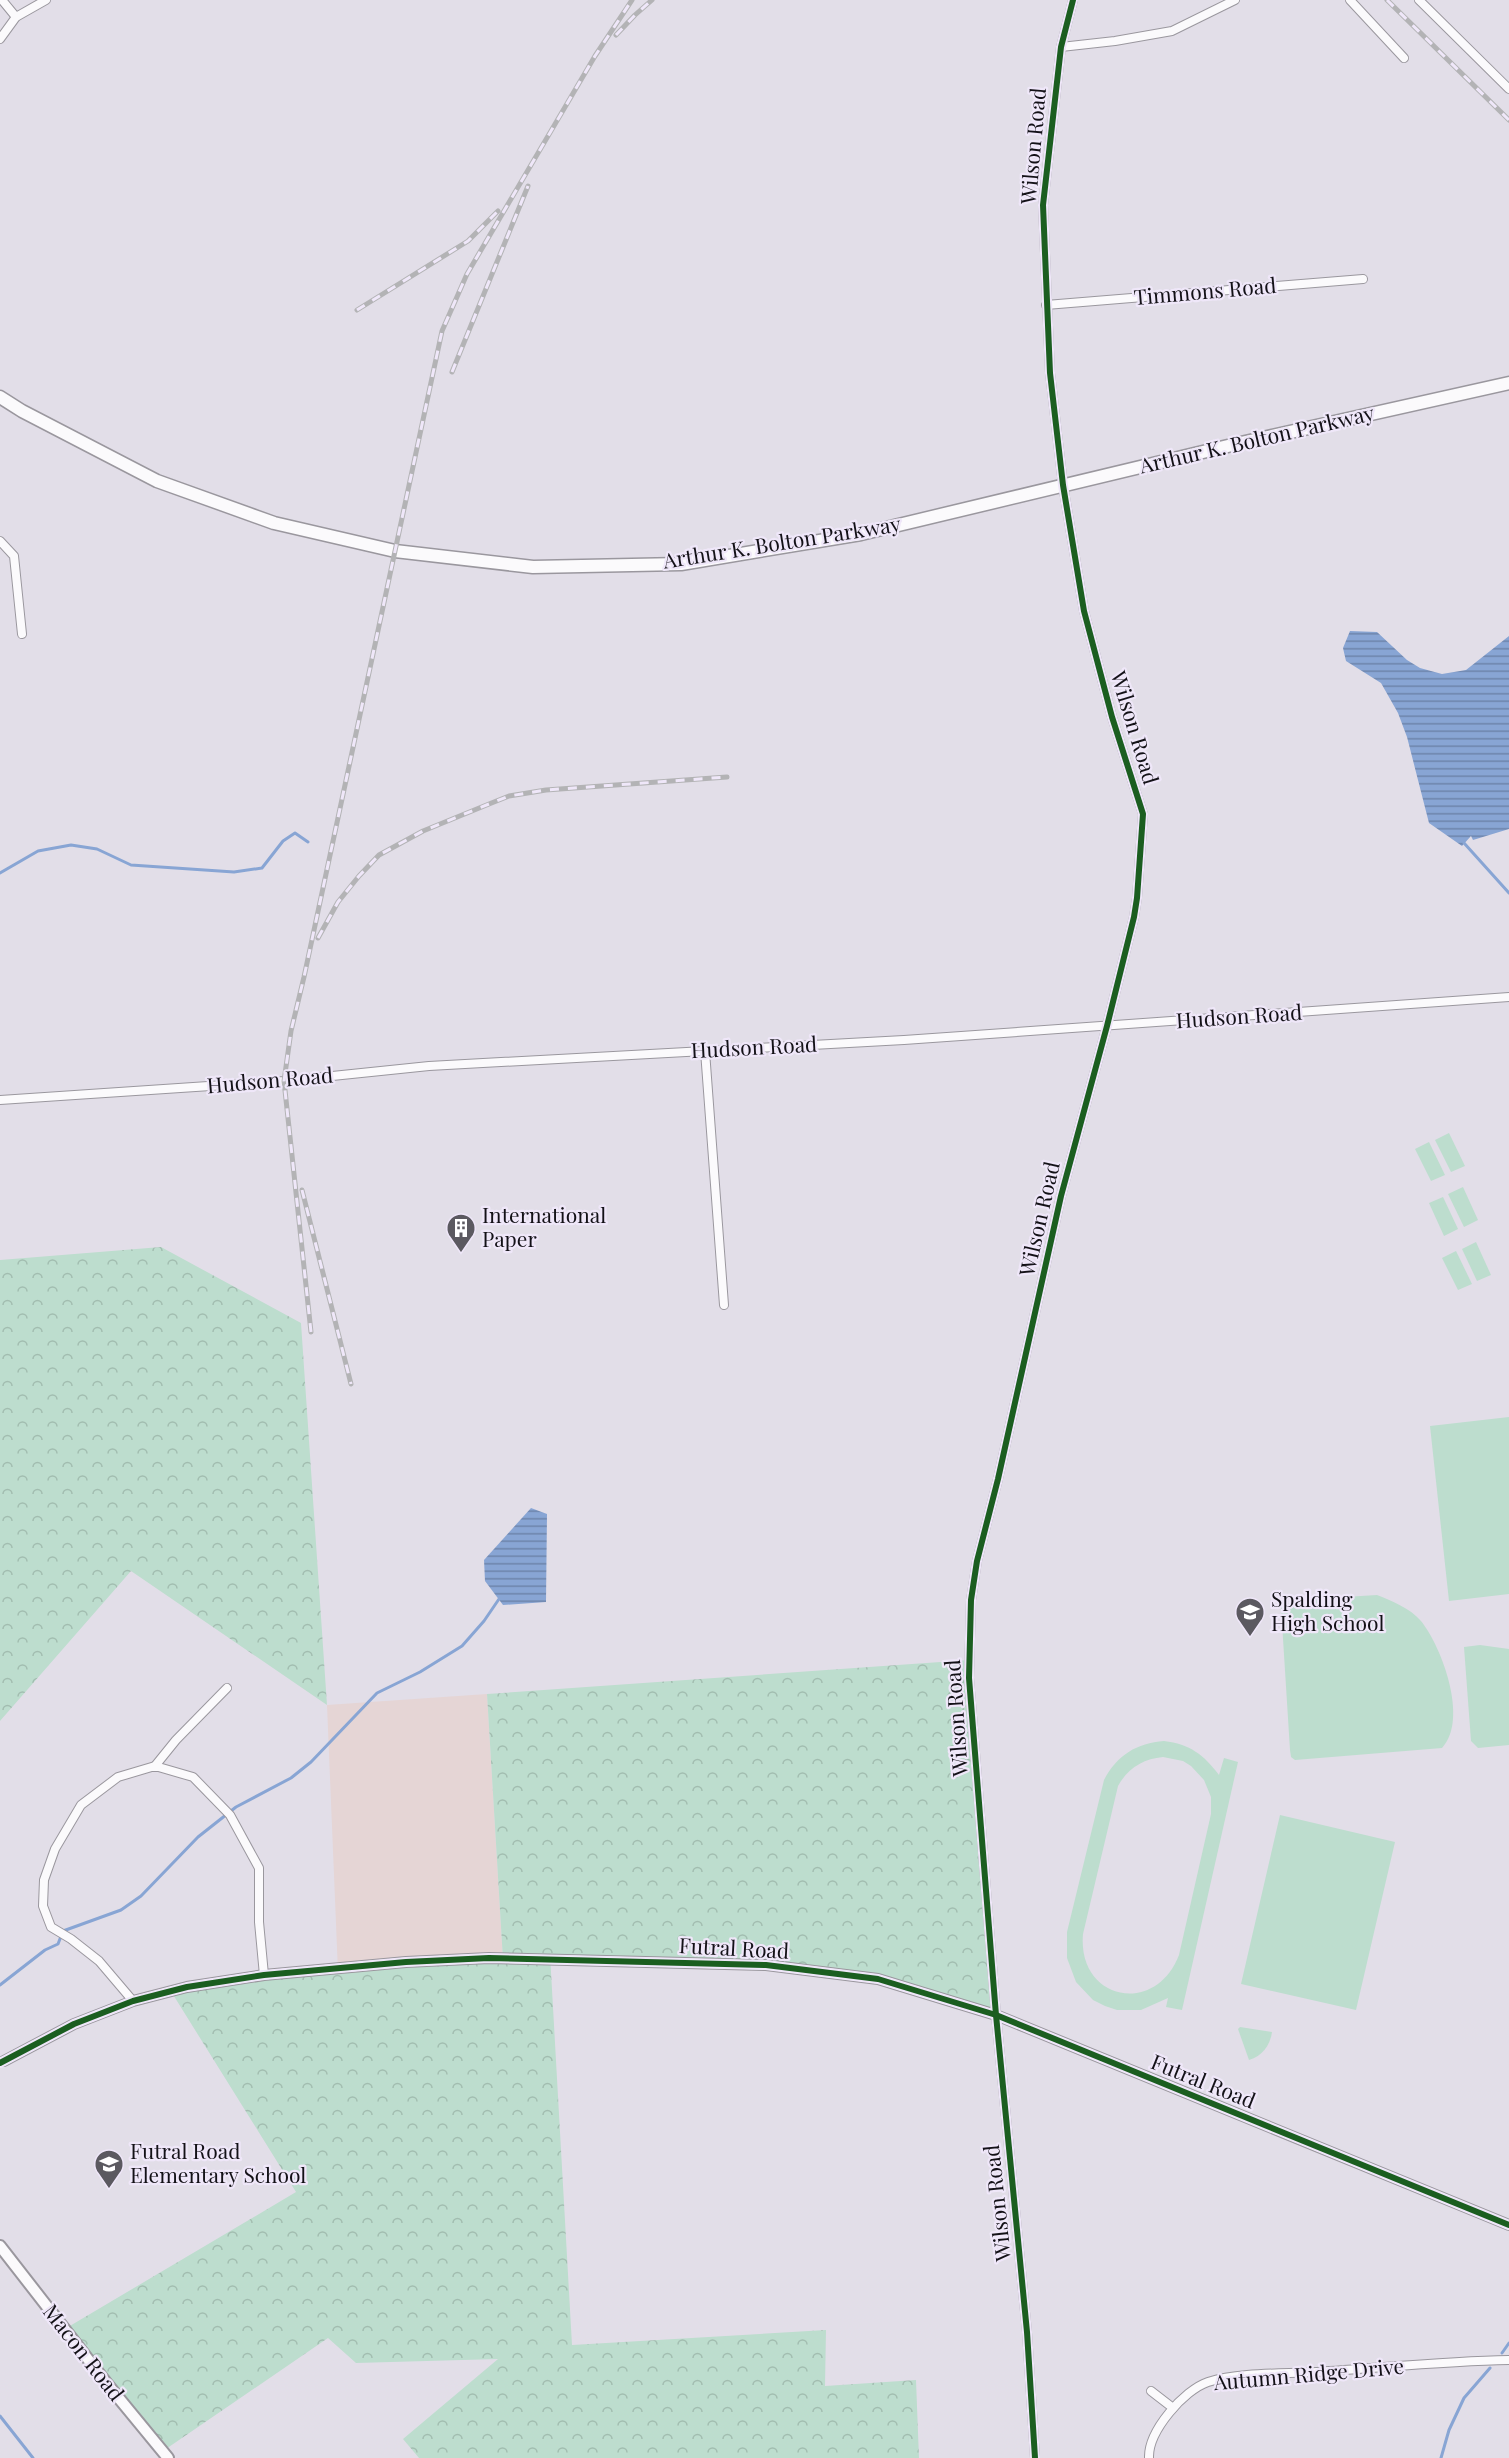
<svg xmlns="http://www.w3.org/2000/svg" width="1509" height="2458" font-family="'Playfair Display',serif">
  <style>
    .commercial { fill: #e5d5d5 }
    .forest { fill: url(#forest-crowns) }
    .park { fill: #bdddce; fill-rule: evenodd }
    .water { fill: url(#water-rules) }
    .lines { fill: none; stroke-linecap: round; stroke-linejoin: round }
    .stream { stroke: #88a5d4; stroke-width: 3 }
    .minor-casing { stroke: #9a979e; stroke-width: 10 }
    .tertiary-casing { stroke: #9a979e; stroke-width: 12 }
    .secondary-casing { stroke: #9a979e; stroke-width: 14 }
    .primary-casing { stroke: #9a979e; stroke-width: 15 }
    .minor { stroke: #fbfafc; stroke-width: 8 }
    .tertiary { stroke: #fbfafc; stroke-width: 9 }
    .secondary { stroke: #fbfafc; stroke-width: 10 }
    .primary { stroke: #fbfafc; stroke-width: 12 }
    .rail-casing { stroke: #b3b3b5; stroke-width: 5 }
    .rail { stroke: #efe7f9; stroke-width: 3; stroke-dasharray: 9; stroke-linecap: butt }
    .cycleway-casing { stroke: #efe7f9; stroke-width: 10 }
    .cycleway { stroke: #1b5e20; stroke-width: 6 }
    .labels { text-anchor: middle; stroke-width: 4.5; stroke-linejoin: round; paint-order: stroke }
    .street-label { font-size: 21px; fill: #131117; stroke: #efe7f9 }
    .poi-label { font-size: 21px; fill: #131117; stroke: #efe7f9; text-anchor: start }
  </style>
  <defs>
    <pattern id="forest-crowns" width="20" height="18" patternUnits="userSpaceOnUse" patternTransform="scale(1.5)"><rect width="20" height="18" fill="#bdddce"/><path d="M2 6a3 3 0 1 1 6 0M12 15a3 3 0 1 1 6 0" fill="none" stroke="#a2bdb0"/></pattern>
    <pattern id="water-rules" width="6" height="5" patternUnits="userSpaceOnUse" patternTransform="scale(1.5)"><rect width="6" height="5" fill="#88a5d4"/><path d="M0 2.5h6" fill="none" stroke="#6e85ab"/></pattern>
  </defs>
  <rect width="100%" height="100%" fill="#e2dee8"/>
  <polygon class="commercial" points="487,1694 503,1960 338,1972 327,1705"/>
  <g class="forest">
    <polygon points="161,1247 301,1323 327,1705 131,1571 0,1721 0,1260"/>
    <polygon points="969,1660 991,2009 867,1973 550,1954 572,2345 826,2330 825,2386 916,2380 919,2458 419,2458 403,2439 498,2359 356,2363 328,2338 163,2451 63,2330 296,2192 172,1993 190,1985 503,1960 487,1694"/>
  </g>
  <g class="park">
    <polygon points="1449,1133 1465,1166 1451,1172 1435,1140"/>
    <polygon points="1429,1142 1445,1175 1431,1181 1415,1149"/>
    <polygon points="1463,1187 1478,1220 1464,1227 1448,1194"/>
    <polygon points="1443,1197 1458,1229 1444,1236 1429,1203"/>
    <polygon points="1476,1242 1491,1275 1477,1281 1462,1249"/>
    <polygon points="1456,1251 1472,1284 1458,1290 1442,1258"/>
    <polygon points="1509,1417 1509,1594 1449,1601 1430,1426"/>
    <path d="M 1377,1595 C 1392,1601 1410,1608 1421,1621 C 1442,1647 1469,1720 1442,1748 L 1295,1760 L 1291,1757 L 1290,1750 L 1281,1607 L 1296,1600 Z"/>
    <polygon points="1480,1645 1509,1649 1509,1745 1478,1748 1471,1741 1464,1647"/>
    <path d="M 1164,1741 C 1190,1744 1204,1755 1219,1775 L 1224,1758 L 1238,1762 L 1182,2010 L 1166,2007 L 1168,1998 L 1141,2010 L 1117,2010 L 1105,2006 L 1093,2000 L 1076,1982 L 1067,1958 L 1067,1932 L 1104,1780 C 1117,1755 1137,1743 1164,1741 ZM 1163,1757 L 1183,1761 L 1191,1766 L 1204,1780 L 1211,1797 L 1211,1814 L 1179,1955 C 1155,2017 1077,2000 1083,1934 L 1118,1786 C 1128,1768 1143,1759 1163,1757 Z"/>
    <polygon points="1280,1815 1395,1842 1356,2010 1241,1984"/>
    <path d="M 1240,2027 L 1272,2032 C 1270,2046 1262,2056 1249,2060 L 1238,2029 Z"/>
  </g>
  <g class="water">
    <polygon points="1350,631 1377,632 1407,660 1420,668 1442,674 1466,670 1509,636 1509,829 1473,840 1471,836 1462,846 1429,823 1407,737 1398,713 1381,683 1346,661 1343,648"/>
    <polygon points="531,1508 547,1514 546,1602 503,1605 485,1581 484,1560"/>
  </g>
  <g class="lines">
    <g class="stream">
      <polyline points="1464,843 1509,893"/>
      <polyline points="0,873 38,851 71,845 97,849 131,865 234,872 262,868 283,841 295,833 308,842"/>
      <polyline points="0,1985 45,1950 58,1944 63,1931 121,1910 141,1896 198,1837 236,1807 291,1778 311,1762 377,1693 420,1672 462,1646 484,1621 499,1599"/>
      <polyline points="1502,2353 1509,2343"/>
      <polyline points="0,2416 33,2458"/>
      <polyline points="1441,2458 1449,2430 1464,2398 1490,2368"/>
    </g>
    <g class="minor-casing">
      <g id="minor">
        <polyline points="2,0 16,17"/>
        <polyline points="1350,0 1404,58"/>
        <polyline points="1419,0 1509,89"/>
        <polyline points="0,39 16,17 46,0"/>
        <polyline points="1061,47 1115,41 1172,31 1235,0"/>
        <polyline points="1046,305 1363,279"/>
        <polyline points="0,541 14,556 22,634"/>
        <polyline points="705,1051 724,1305"/>
        <polyline points="0,1100 284,1081 429,1066 904,1040 1509,997"/>
        <polyline points="155,1766 176,1740 227,1688"/>
        <polyline points="133,2001 99,1961 71,1939 51,1927 43,1906 44,1880 55,1849 81,1805 118,1777 155,1766 193,1777 230,1815 259,1868 259,1922 264,1975"/>
        <polyline points="1151,2391 1173,2408"/>
        <polyline points="1035,2458 1027,2332 996,2015 969,1678 971,1600 977,1561 998,1479 1061,1196 1107,1026 1134,917 1137,898 1143,814 1112,717 1084,611 1063,485 1050,373 1043,205 1061,47 1073,0"/>
        <path d="M 1149,2458 C 1148,2431 1184,2390 1208,2382 C 1240,2372 1283,2374 1317,2372 C 1381,2368 1445,2361 1509,2360"/>
      </g>
    </g>
    <g class="tertiary-casing">
      <polyline id="tertiary" points="4,2061 74,2024 133,2001 187,1987 264,1975 406,1962 489,1958 766,1965 878,1979 996,2015 1509,2225"/>
    </g>
    <g class="secondary-casing">
      <polyline id="secondary" points="0,2246 108,2385 168,2458"/>
    </g>
    <g class="primary-casing">
      <polyline id="primary" points="0,397 22,411 157,481 274,523 395,551 533,567 681,564 861,534 1232,445 1509,383"/>
    </g>
    <use href="#minor" class="minor"/>
    <use href="#tertiary" class="tertiary"/>
    <use href="#secondary" class="secondary"/>
    <use href="#primary" class="primary"/>
    <g class="rail-casing">
      <g id="rail">
        <polyline points="1387,0 1509,120"/>
        <polyline points="616,35 635,15 652,0"/>
        <polyline points="357,310 468,241 498,211"/>
        <polyline points="452,372 528,186"/>
        <polyline points="318,938 338,902 359,876 379,855 423,831 489,804 509,796 546,790 727,777"/>
        <polyline points="302,1190 351,1384"/>
        <polyline points="311,1332 284,1081 291,1031 304,977 442,331 467,274 595,56 632,0"/>
      </g>
    </g>
    <use href="#rail" class="rail"/>
    <g class="cycleway-casing">
      <g id="cycleway">
        <polyline points="0,2063 74,2024 133,2001 187,1987 264,1975 406,1962 489,1958 766,1965 878,1979 996,2015 1509,2225"/>
        <polyline points="1035,2458 1027,2332 996,2015 969,1678 971,1600 977,1561 998,1479 1061,1196 1107,1026 1134,917 1137,898 1143,814 1112,717 1084,611 1063,485 1050,373 1043,205 1061,47 1073,0"/>
      </g>
    </g>
    <use href="#cycleway" class="cycleway"/>
  </g>
  <defs>
    <g id="building-pin" transform="scale(1.5)"><path d="M0 17L-7.5 6A9.5 9.5 0 1 1 7.5 6Z" fill="#5b5960" stroke="#efe7f9"/><path d="M-4-6H4V6H1V3H-1V6H-4ZM-2.5-4.3h1.7v1.8h-1.7ZM.8-4.3h1.7v1.8H.8ZM-2.5-1h1.7V.8h-1.7ZM.8-1h1.7V.8H.8Z" fill="#fff"/></g>
    <g id="school-pin" transform="scale(1.5)"><path d="M0 17L-7.5 6A9.5 9.5 0 1 1 7.5 6Z" fill="#5b5960" stroke="#efe7f9"/><path d="M0-5L7-2L0 1L-7-2ZM-4 1L0 2.5L4 1V4Q0 6-4 4Z" fill="#fff"/></g>
  </defs>
  <g fill-rule="evenodd">
    <use href="#building-pin" x="461" y="1228"/>
    <use href="#school-pin" x="1250" y="1612"/>
    <use href="#school-pin" x="109" y="2164"/>
  </g>
  <g class="labels">
    <g class="street-label">
      <text transform="translate(1034 146) rotate(-85)" y="7">Wilson Road</text>
      <text transform="translate(1205 292) rotate(-5)" y="7">Timmons Road</text>
      <text transform="translate(1257 440) rotate(-13)" y="7">Arthur K. Bolton Parkway</text>
      <text transform="translate(782 543) rotate(-9)" y="7">Arthur K. Bolton Parkway</text>
      <text transform="translate(1134 728) rotate(73)" y="7">Wilson Road</text>
      <text transform="translate(1239 1017) rotate(-4)" y="7">Hudson Road</text>
      <text transform="translate(754 1048) rotate(-3)" y="7">Hudson Road</text>
      <text transform="translate(270 1081) rotate(-5)" y="7">Hudson Road</text>
      <text transform="translate(1040 1219) rotate(-77)" y="7">Wilson Road</text>
      <text transform="translate(957 1718) rotate(-94)" y="7">Wilson Road</text>
      <text transform="translate(734 1949) rotate(3)" y="7">Futral Road</text>
      <text transform="translate(1203 2082) rotate(22)" y="7">Futral Road</text>
      <text transform="translate(998 2203) rotate(-96)" y="7">Wilson Road</text>
      <text transform="translate(83 2353) rotate(52)" y="7">Macon Road</text>
      <text transform="translate(1309 2375) rotate(-5)" y="7">Autumn Ridge Drive</text>
    </g>
    <g class="poi-label">
      <text x="482" y="1223">International<tspan x="482" dy="24">Paper</tspan></text>
      <text x="1271" y="1607">Spalding<tspan x="1271" dy="24">High School</tspan></text>
      <text x="130" y="2159">Futral Road<tspan x="130" dy="24">Elementary School</tspan></text>
    </g>
  </g>
</svg>
